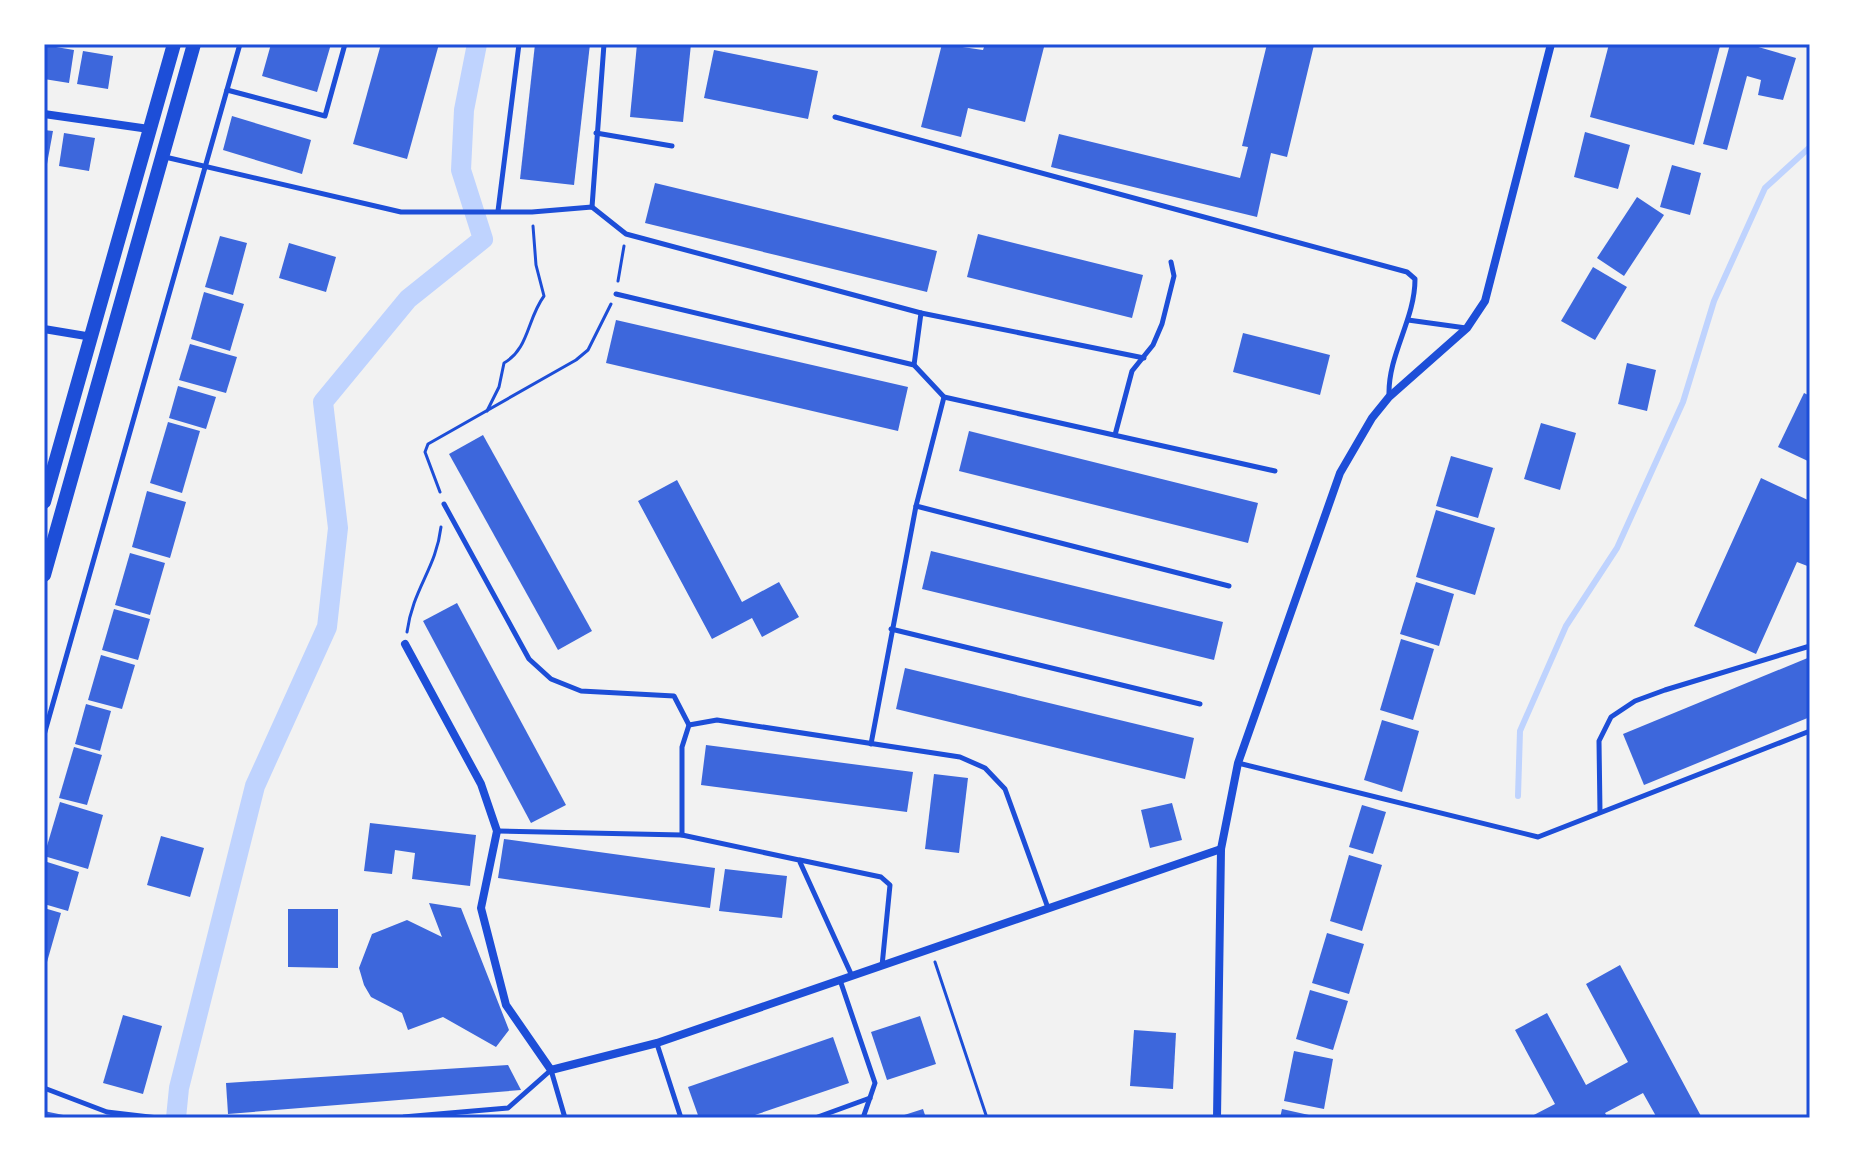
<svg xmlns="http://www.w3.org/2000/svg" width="1854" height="1162" font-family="Helvetica,sans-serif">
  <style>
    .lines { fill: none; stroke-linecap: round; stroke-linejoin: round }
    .stream { stroke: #bfd3fe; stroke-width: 6 }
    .canal { stroke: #bfd3fe; stroke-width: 20 }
    .building { fill: #3d67dc }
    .path { stroke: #1d4ed8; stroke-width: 3 }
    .service { stroke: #1d4ed8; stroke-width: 5 }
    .minor { stroke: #1d4ed8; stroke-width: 8 }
    .secondary { stroke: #1d4ed8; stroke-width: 14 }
    .neatline { fill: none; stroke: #1d4ed8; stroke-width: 3 }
  </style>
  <rect width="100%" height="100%" fill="#f2f2f2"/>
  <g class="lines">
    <polyline class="stream" points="1518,796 1520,731 1566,626 1617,548 1683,402 1714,301 1765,188 1810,147"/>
    <polyline class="canal" points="176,1118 179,1088 255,786 327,627 338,528 323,402 408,299 483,239 461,170 464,110 477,44"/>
  </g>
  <g class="building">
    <polygon points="271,44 331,44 317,92 262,76"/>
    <polygon points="381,44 439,44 407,159 353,144"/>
    <polygon points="535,44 590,44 574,185 520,179"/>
    <polygon points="637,44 691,44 683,122 630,117"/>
    <polygon points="942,44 983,50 985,44 1044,47 1025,122 968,108 961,137 921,127"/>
    <polygon points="1267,44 1314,45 1287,157 1271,153 1257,217 1051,167 1059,134 1240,178 1248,147 1242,146"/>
    <polygon points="1609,44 1720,46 1694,145 1590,117"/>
    <polygon points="1730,44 1748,44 1796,58 1783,100 1758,95 1761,80 1747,76 1727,150 1703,144"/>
    <polygon points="44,45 74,50 69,83 44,79"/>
    <polygon points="714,50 818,71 808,119 704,98"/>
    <polygon points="83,51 113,56 108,89 77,84"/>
    <polygon points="232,116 311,140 302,174 223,150"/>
    <polygon points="44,130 53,131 47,164 44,163"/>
    <polygon points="1585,132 1630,145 1618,189 1574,177"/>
    <polygon points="64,133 95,138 89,171 59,166"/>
    <polygon points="1672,165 1701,173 1690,215 1660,207"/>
    <polygon points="655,183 937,251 927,292 645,223"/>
    <polygon points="1637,197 1664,215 1624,276 1597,258"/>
    <polygon points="978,234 1143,275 1132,318 967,277"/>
    <polygon points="220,236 247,243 233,295 205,287"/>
    <polygon points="289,243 336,257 326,292 279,278"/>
    <polygon points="1593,267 1627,287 1595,340 1561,321"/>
    <polygon points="204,292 244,304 230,351 191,339"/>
    <polygon points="616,320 908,387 898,431 606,363"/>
    <polygon points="1243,333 1330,355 1320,395 1233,372"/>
    <polygon points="190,344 237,357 226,393 179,380"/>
    <polygon points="1627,363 1656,370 1647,411 1618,404"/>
    <polygon points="178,386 216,397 206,429 169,418"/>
    <polygon points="1804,393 1810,396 1810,462 1778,447"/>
    <polygon points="168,422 200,431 182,493 150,483"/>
    <polygon points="1541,423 1576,433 1560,490 1524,479"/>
    <polygon points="969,431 1258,503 1248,543 959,471"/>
    <polygon points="483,435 592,631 558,650 449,454"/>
    <polygon points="1451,456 1493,468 1478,518 1436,506"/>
    <polygon points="1761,478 1810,501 1810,567 1797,562 1756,654 1694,626"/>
    <polygon points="677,480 742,602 779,582 799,617 762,637 752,618 712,639 638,501"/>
    <polygon points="147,491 186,502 170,558 132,547"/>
    <polygon points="1436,510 1495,528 1475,595 1416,577"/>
    <polygon points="931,551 1223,622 1214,660 922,589"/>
    <polygon points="130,553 165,563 150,615 115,605"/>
    <polygon points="1416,582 1454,594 1439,646 1400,634"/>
    <polygon points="457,603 566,805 531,823 423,621"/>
    <polygon points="114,609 150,619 138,660 102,650"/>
    <polygon points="1401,639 1434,649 1413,720 1380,710"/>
    <polygon points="101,655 135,665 122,709 88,700"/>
    <polygon points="1810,657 1810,717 1644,785 1623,734"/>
    <polygon points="905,668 1194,738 1185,779 896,709"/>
    <polygon points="86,704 111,711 100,751 75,744"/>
    <polygon points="1382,720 1419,731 1402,792 1364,780"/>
    <polygon points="706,745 913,772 907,812 701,785"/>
    <polygon points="74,747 102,755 87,805 59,798"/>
    <polygon points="934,774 968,778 959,853 925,849"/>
    <polygon points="60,802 103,815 88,869 44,856"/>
    <polygon points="1172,803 1182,840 1150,848 1141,810"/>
    <polygon points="1362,805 1386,812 1373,854 1349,847"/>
    <polygon points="370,823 476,835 470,886 412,879 415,853 395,850 392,874 364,871"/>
    <polygon points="161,836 204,848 190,897 147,885"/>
    <polygon points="504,839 715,868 710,908 498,878"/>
    <polygon points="1349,855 1382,865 1362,931 1330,921"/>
    <polygon points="44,861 79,872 68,911 44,904"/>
    <polygon points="725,869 787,876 782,918 719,911"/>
    <polygon points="429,903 461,908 509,1030 496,1047 443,1017 408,1030 402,1013 371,997 364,985 359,968 372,934 407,920 442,937"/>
    <polygon points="44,908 61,913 45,969 44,969"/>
    <polygon points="288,909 338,909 338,968 288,967"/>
    <polygon points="1327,933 1364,944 1349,994 1312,983"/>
    <polygon points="1620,965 1702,1118 1657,1118 1643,1093 1605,1113 1608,1118 1528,1118 1555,1104 1515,1030 1547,1013 1586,1085 1628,1062 1586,984"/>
    <polygon points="1310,990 1348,1001 1333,1050 1296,1039"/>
    <polygon points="123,1015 162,1026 143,1094 103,1083"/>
    <polygon points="920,1016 936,1064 887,1080 871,1032"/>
    <polygon points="1134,1030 1176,1033 1173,1089 1130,1086"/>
    <polygon points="833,1037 849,1083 746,1118 699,1118 688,1087"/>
    <polygon points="1294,1051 1333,1059 1324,1109 1284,1101"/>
    <polygon points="508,1065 521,1090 228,1114 226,1083"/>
    <polygon points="923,1109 926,1118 898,1118 898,1117"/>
    <polygon points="1282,1109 1318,1117 1318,1118 1280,1118"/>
    <polygon points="44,1111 73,1117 73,1118 44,1118"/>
  </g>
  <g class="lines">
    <g class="path">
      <polyline points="618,281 624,246"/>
      <path d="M 487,411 L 499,387 L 504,363 C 529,349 527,319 544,296 L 536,265 L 533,226"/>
      <polyline points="440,492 425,452 428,444 576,360 588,350 611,304"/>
      <path d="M 407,632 C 413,588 436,569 441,527"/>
      <polyline points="935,962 987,1118"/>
      <polyline points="170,1118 199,1118"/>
    </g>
    <g class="service">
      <polyline points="227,90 325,116 345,44"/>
      <path d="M 835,117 L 1407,272 L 1415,279 C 1415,320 1388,354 1389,395"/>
      <polyline points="596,133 672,146"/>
      <polyline points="165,157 401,212 532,212 592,207 626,234 921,313"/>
      <polyline points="592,207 604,44"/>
      <polyline points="498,211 519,44"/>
      <polyline points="616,294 914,365 944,397 1275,471"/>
      <polyline points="1408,320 1466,328"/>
      <polyline points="914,365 921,313 1144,358"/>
      <polyline points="1115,435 1132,371 1153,345 1162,324 1174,276 1171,262"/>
      <polyline points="444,504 529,659 551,679 581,691 674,696 689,725"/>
      <polyline points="916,506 1229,586"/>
      <polyline points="891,629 1200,704"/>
      <polyline points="44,735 240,44"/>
      <polyline points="871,744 916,506 944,397"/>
      <polyline points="1238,763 1538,837 1810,731"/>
      <polyline points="1600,812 1599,741 1611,717 1635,701 1665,690 1810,646"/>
      <polyline points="498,831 682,835 799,860 852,976"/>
      <polyline points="682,835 682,747 689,725 717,720 960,757 985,768 1005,789 1048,908"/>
      <polyline points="800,860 881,877 890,885 882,966"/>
      <polyline points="840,980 875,1083 863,1118"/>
      <polyline points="657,1044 681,1118"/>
      <polyline points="44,1088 107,1112 158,1118"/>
      <polyline points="209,1118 403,1117 508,1108 551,1070 565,1118"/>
      <polyline points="815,1118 870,1098"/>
    </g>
    <g class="minor">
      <polyline points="44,114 149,129"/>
      <polyline points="44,329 92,337"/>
      <polyline points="405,644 481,784 497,831 481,908 506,1005 551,1070 657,1043 1221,849"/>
      <polyline points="1217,1118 1221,849 1238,763 1340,473 1372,418 1389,397 1467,328 1485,301 1551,44"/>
    </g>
    <g class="secondary">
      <polyline points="44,502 174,44"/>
      <polyline points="44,575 194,44"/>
    </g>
  </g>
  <rect width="1854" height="1162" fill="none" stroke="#ffffff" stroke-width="92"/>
  <rect x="46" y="46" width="1762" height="1070" class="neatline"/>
</svg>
